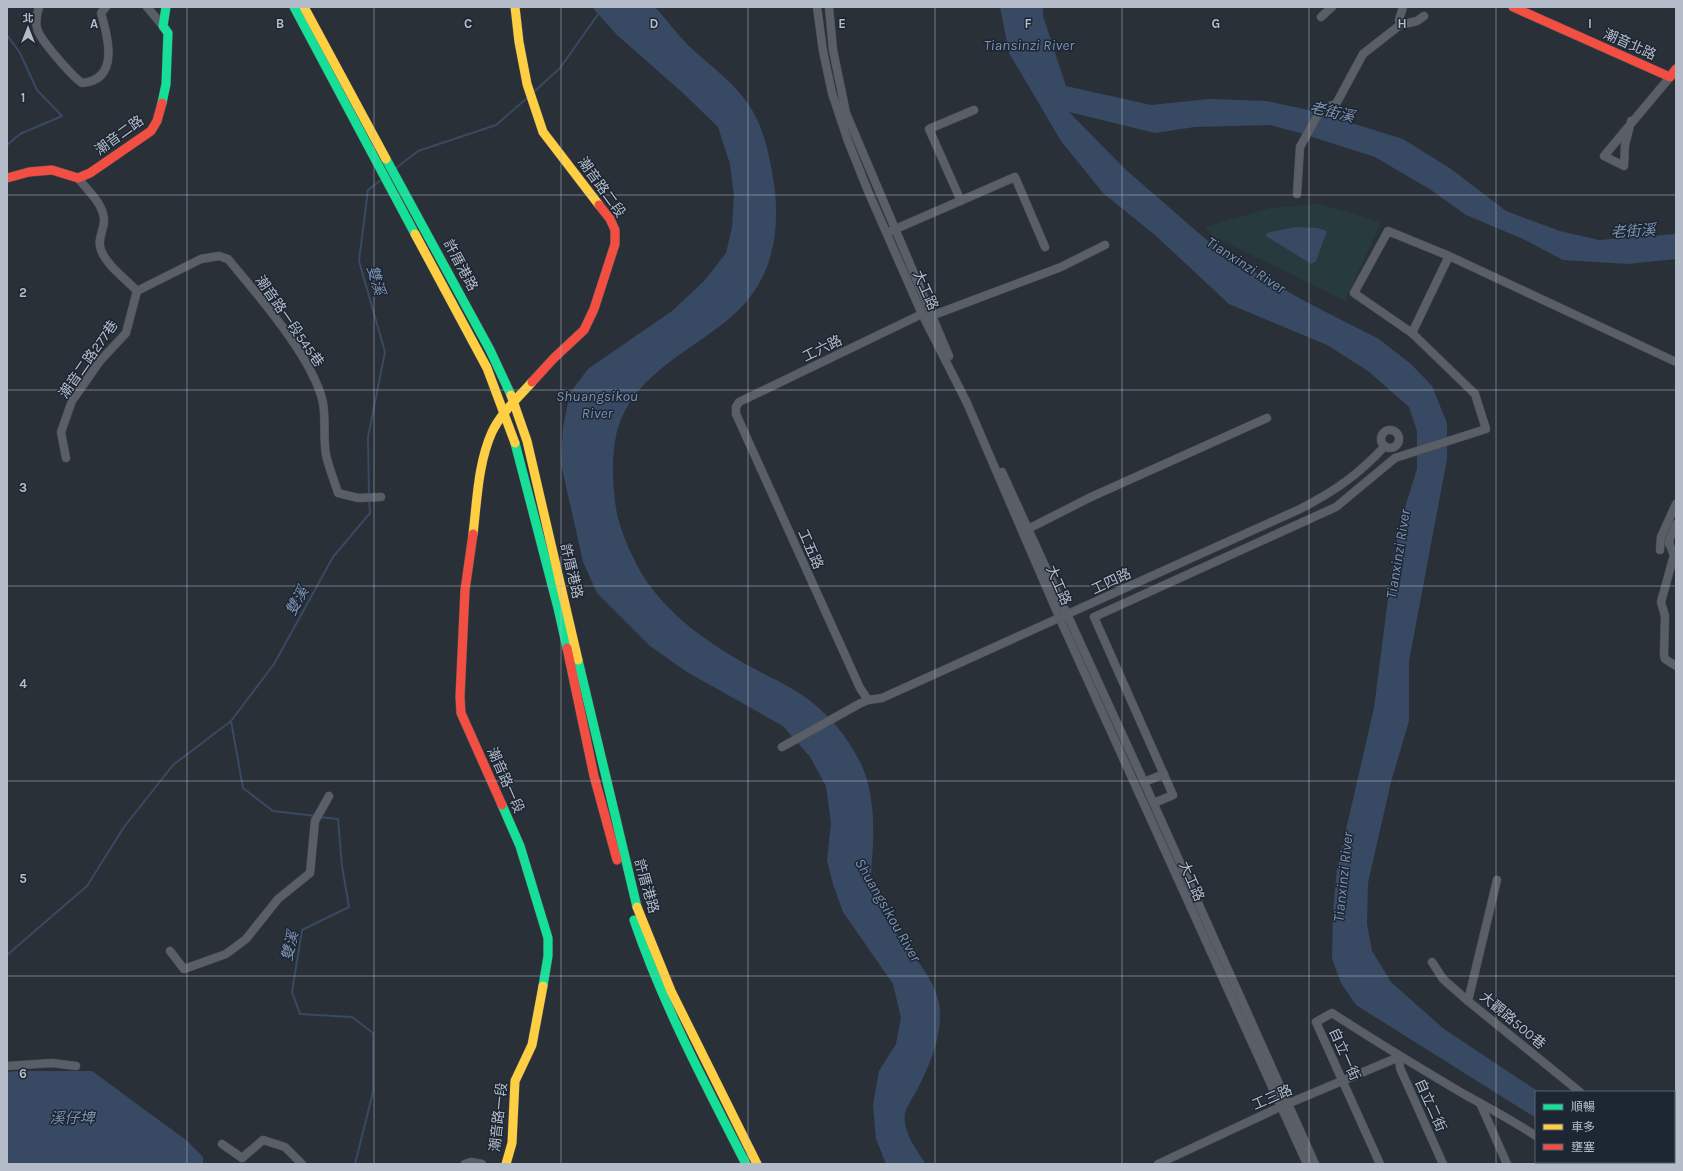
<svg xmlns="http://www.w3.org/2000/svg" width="1683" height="1171" font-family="Karla,'Noto Sans TC',sans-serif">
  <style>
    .green { fill: #273a3e }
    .water { fill: #384963 }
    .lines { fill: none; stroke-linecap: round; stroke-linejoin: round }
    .stream { stroke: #384963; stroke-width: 2 }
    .street-casing { stroke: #484c53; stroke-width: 9 }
    .fast-casing { stroke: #484c53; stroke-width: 10 }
    .slow-casing { stroke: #484c53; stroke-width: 10 }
    .jam-casing { stroke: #484c53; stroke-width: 10 }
    .street { stroke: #5a5e66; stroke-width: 8 }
    .fast { stroke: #16e098; stroke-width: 9 }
    .slow { stroke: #ffcf43; stroke-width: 9 }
    .jam { stroke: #f24e42; stroke-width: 9 }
    .grid { fill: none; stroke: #b4bcc9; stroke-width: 1; stroke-opacity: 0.55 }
    .labels { text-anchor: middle; stroke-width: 3; stroke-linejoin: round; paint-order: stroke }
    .street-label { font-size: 14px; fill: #b4bcc9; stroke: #1d2633 }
    .water-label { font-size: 15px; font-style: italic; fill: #7c92b1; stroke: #1d2633 }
    .grid-label { font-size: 13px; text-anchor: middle; font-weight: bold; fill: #b4bcc9; stroke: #1d2633; stroke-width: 3; stroke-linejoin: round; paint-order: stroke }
  </style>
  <rect width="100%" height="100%" fill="#2a3038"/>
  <polygon class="green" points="1320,204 1381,222 1345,301 1213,236 1205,227 1270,208"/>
  <g class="water">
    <path d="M 592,7 L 655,7 C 666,19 676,33 688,45 C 710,66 736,83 752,110 C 766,133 771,164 775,191 C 780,241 769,285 730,318 C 710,335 687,348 667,364 C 647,380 632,394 622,417 C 611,441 612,475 615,501 C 617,520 624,538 632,555 C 653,603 697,636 742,662 C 768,677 798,688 820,709 C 837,724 852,745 862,766 C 872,788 874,818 873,843 C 872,869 868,879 879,905 C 893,941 940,972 940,1014 C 940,1041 930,1064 918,1088 C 914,1096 907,1105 905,1113 C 902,1131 917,1151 926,1164 L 886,1164 L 876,1139 L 873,1105 L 879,1071 L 896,1044 L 901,1018 L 893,984 L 843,912 L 833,884 L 827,860 L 831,823 L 826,786 L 810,757 L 783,726 L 687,672 L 650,646 L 597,593 L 583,562 L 561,464 L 563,427 L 570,393 L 588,369 L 672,311 L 704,281 L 726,253 L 732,227 L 734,196 L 730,164 L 718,127 L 683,93 L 617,35 Z"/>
    <polygon points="1000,7 1043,7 1043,16 1066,86 1151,105 1209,99 1267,101 1313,111 1403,139 1451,169 1506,211 1560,231 1599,240 1676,234 1676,259 1627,264 1563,260 1523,239 1466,215 1431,190 1375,157 1300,133 1270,125 1195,127 1155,133 1069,112 1125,169 1209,242 1264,278 1312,305 1379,339 1411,364 1432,386 1447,423 1447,459 1409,661 1409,721 1391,782 1368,883 1367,924 1372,951 1391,982 1444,1029 1539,1092 1536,1092 1536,1118 1356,1005 1341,983 1332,959 1333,911 1337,869 1374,708 1393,560 1401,520 1417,469 1417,431 1409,407 1368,371 1327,345 1229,304 1156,236 1103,193 1061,141 1009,53"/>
    <polygon points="1295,227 1317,228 1327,231 1316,261 1311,264 1266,236 1267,233"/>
    <polygon points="20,1071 92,1071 186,1140 203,1157 203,1164 7,1164 7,1072"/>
  </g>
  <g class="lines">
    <g class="stream">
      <polyline points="7,35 20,53 37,90 62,116 20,134 7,145"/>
      <polyline points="535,91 560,68 599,13"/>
      <polyline points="396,168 418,151 496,125 527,98"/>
      <polyline points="369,495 368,437 385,352 359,261 368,190 381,180"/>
      <polyline points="316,816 273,811 243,788 231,721 274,664 333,557 370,513 369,499"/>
      <polyline points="320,817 338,819 342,866 349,907 302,930 292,992 300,1014 352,1017 373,1033 373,1092 355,1164"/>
      <polyline points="7,955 87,886 124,827 173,765 231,721"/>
    </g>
    <g class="street-casing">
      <g id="street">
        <path d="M 39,7 C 37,15 35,20 37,28 C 39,39 72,76 82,83 C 120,80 108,37 101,13 L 106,7"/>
        <polyline points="147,7 163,26"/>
        <polyline points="817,7 823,51 832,93 848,141 868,191 922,314 967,403 1060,619 1307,1164"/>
        <polyline points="829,7 833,50 846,113 949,356"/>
        <polyline points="1321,17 1332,7"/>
        <polyline points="1400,25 1399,20 1403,7"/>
        <polyline points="1631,121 1625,145 1624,166 1604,156 1670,77"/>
        <path d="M 78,178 C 88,191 105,205 104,222 C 103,232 97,240 101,250 C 107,266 126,279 137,291"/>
        <polyline points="1297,194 1300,147 1321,109 1336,104 1363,54 1400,25 1417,21 1424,16"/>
        <polyline points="961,201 929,129 974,110"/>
        <polyline points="891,231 1015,177 1045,247"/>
        <path d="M 137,291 L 201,259 L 219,256 L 228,259 C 257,294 314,359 323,403 C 326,420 323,438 326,455 C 329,468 334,480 338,493 L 358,498 L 381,497"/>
        <polyline points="931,316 1061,267 1105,245"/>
        <polyline points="1412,333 1449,256"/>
        <circle cx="1390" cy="439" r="9"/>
        <polyline points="66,458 61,432 72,401 100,361 126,333 137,291"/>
        <polyline points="1002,472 1144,782 1315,1164"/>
        <polyline points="1676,524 1670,538 1669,543 1674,555 1661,602 1665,616 1664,655 1665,659 1676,666"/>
        <polyline points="1024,531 1091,497 1267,418"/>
        <polyline points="1660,550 1661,537 1676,504"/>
        <polyline points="868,700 860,688 736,414 736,407 739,402 922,314"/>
        <path d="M 782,747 L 859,704 L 868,700 L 882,698 L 1300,509 C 1335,491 1358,475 1385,446"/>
        <polyline points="1144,782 1164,774"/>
        <polyline points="1154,803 1173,795 1094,617 1336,507 1395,458 1486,429 1475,394 1412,333 1354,293 1388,231 1449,256 1676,362"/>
        <polyline points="1497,880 1468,1001 1580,1092"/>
        <polyline points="170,951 184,969 226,954 246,939 278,899 310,873 315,821 329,796"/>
        <polyline points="1432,962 1443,979 1468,1001"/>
        <polyline points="1399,1057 1400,1068 1443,1164"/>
        <polyline points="7,1066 52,1063 76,1066"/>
        <polyline points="1480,1103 1507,1164"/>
        <polyline points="222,1144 242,1158 263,1140 285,1147 302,1164"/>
        <polyline points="1612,1162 1613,1164"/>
        <polyline points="465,1164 471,1162 482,1164"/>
        <polyline points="1158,1164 1280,1107 1399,1057"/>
        <path d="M 1380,1164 L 1316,1022 L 1332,1013 C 1375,1041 1418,1067 1462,1093 C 1487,1107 1512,1120 1536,1136"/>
        <polyline points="1558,1164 1562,1162"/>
      </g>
    </g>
    <g class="fast-casing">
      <g id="fast">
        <polyline points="294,7 415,234"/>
        <polyline points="162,103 166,84 168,33 163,26 166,7"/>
        <polyline points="386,159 490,350 511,395"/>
        <polyline points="515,443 558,608 567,648"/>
        <polyline points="578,660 637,907"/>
        <polyline points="502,805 520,846 548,938 548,956 543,986"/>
        <path d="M 634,920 C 663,1005 705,1084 746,1164"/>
      </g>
    </g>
    <g class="slow-casing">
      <g id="slow">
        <polyline points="304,7 386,159"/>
        <polyline points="515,7 519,42 527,84 543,132 599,205"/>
        <polyline points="415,234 487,368 515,443"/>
        <polyline points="511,395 527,441 578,660"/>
        <path d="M 473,534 C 477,501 478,463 492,432 C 501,413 518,398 532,382"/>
        <polyline points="637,907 671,991 757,1164"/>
        <polyline points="506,1164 512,1143 515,1081 532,1045 543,986"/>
      </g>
    </g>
    <g class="jam-casing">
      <g id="jam">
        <polyline points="1513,7 1670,77 1676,69"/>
        <polyline points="7,178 29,172 52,170 78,178 90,173 151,131 157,121 162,103"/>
        <polyline points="532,382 554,358 584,330 594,309 615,244 615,230 610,219 599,205"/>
        <polyline points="473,534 465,590 460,697 461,713 502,805"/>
        <polyline points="567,648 594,776 617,860"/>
      </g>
    </g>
    <use href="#street" class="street"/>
    <use href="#fast" class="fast"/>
    <use href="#slow" class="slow"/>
    <use href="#jam" class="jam"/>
  </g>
  <path class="grid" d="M 187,7 L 187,1164M 374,7 L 374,1164M 561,7 L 561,1164M 748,7 L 748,1164M 935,7 L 935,1164M 1122,7 L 1122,1164M 1309,7 L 1309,1164M 1496,7 L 1496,1164M 7,195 L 1676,195M 7,390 L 1676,390M 7,586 L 1676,586M 7,781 L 1676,781M 7,976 L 1676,976"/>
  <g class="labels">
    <g class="street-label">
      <text transform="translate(1630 44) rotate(24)" y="5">潮音北路</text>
      <text transform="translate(119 135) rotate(-36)" y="5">潮音二路</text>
      <text transform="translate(602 187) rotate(54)" y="5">潮音路二段</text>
      <text transform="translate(461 265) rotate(62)" y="5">許厝港路</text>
      <text transform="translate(926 290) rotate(66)" y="5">大工路</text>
      <text transform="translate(290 321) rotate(55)" y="5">潮音路一段545巷</text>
      <text transform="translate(822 348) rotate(-26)" y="5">工六路</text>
      <text transform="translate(88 359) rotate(-55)" y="5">潮音二路277巷</text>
      <text transform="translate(811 549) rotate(66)" y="5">工五路</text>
      <text transform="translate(572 571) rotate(77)" y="5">許厝港路</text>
      <text transform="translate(1111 581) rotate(-25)" y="5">工四路</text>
      <text transform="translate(1059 585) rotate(66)" y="5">大工路</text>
      <text transform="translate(506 780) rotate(66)" y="5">潮音路一段</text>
      <text transform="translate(1192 881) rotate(66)" y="5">大工路</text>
      <text transform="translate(647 886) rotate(74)" y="5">許厝港路</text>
      <text transform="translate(1513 1020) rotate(40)" y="5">大觀路500巷</text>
      <text transform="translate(1345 1054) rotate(66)" y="5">自立一街</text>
      <text transform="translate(1272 1097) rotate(-24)" y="5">工三路</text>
      <text transform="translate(1431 1105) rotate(66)" y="5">自立二街</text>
      <text transform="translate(498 1117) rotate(-84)" y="5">潮音路一段</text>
    </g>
    <g class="water-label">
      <text x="1029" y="50">Tiansinzi River</text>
      <text transform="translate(1332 112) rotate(13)" y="5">老街溪</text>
      <text transform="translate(1633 231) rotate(-3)" y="5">老街溪</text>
      <text transform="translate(1246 265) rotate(33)" y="5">Tianxinzi River</text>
      <text transform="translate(376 280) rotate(74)" y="5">雙溪</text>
      <text x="597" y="401">Shuangsikou<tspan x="597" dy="17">River</tspan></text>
      <text transform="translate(1398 554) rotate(-81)" y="5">Tianxinzi River</text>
      <text transform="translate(297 601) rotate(-61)" y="5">雙溪</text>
      <text transform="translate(1343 877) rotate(-84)" y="5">Tianxinzi River</text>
      <text transform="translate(888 910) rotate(60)" y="5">Shuangsikou River</text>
      <text transform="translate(290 946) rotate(-76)" y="5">雙溪</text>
      <text x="72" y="1123">溪仔埤</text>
    </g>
  </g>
  <g class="grid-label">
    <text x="94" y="28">A</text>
    <text x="280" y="28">B</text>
    <text x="468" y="28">C</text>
    <text x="654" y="28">D</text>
    <text x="842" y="28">E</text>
    <text x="1028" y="28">F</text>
    <text x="1216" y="28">G</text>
    <text x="1402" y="28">H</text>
    <text x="1590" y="28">I</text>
    <text x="23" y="102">1</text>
    <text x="23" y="297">2</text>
    <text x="23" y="492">3</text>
    <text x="23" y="688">4</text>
    <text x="23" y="883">5</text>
    <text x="23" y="1078">6</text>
  </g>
  <rect width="1683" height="1171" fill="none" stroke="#b4bcc9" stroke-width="16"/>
  <rect x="1535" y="1091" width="140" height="72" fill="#1d2633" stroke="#59626f"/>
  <rect x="1543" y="1104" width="20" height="6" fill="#16e098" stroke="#59626f"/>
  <text x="1571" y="1111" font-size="12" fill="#b4bcc9">順暢</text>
  <rect x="1543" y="1124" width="20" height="6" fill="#ffcf43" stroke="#59626f"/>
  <text x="1571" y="1131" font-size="12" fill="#b4bcc9">車多</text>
  <rect x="1543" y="1144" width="20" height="6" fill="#f24e42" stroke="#59626f"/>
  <text x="1571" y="1151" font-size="12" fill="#b4bcc9">壅塞</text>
  <g transform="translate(28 28)" stroke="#1d2633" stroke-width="3" paint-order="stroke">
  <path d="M0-3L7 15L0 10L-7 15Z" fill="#b4bcc9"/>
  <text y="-6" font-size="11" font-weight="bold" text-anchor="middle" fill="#b4bcc9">北</text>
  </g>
</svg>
